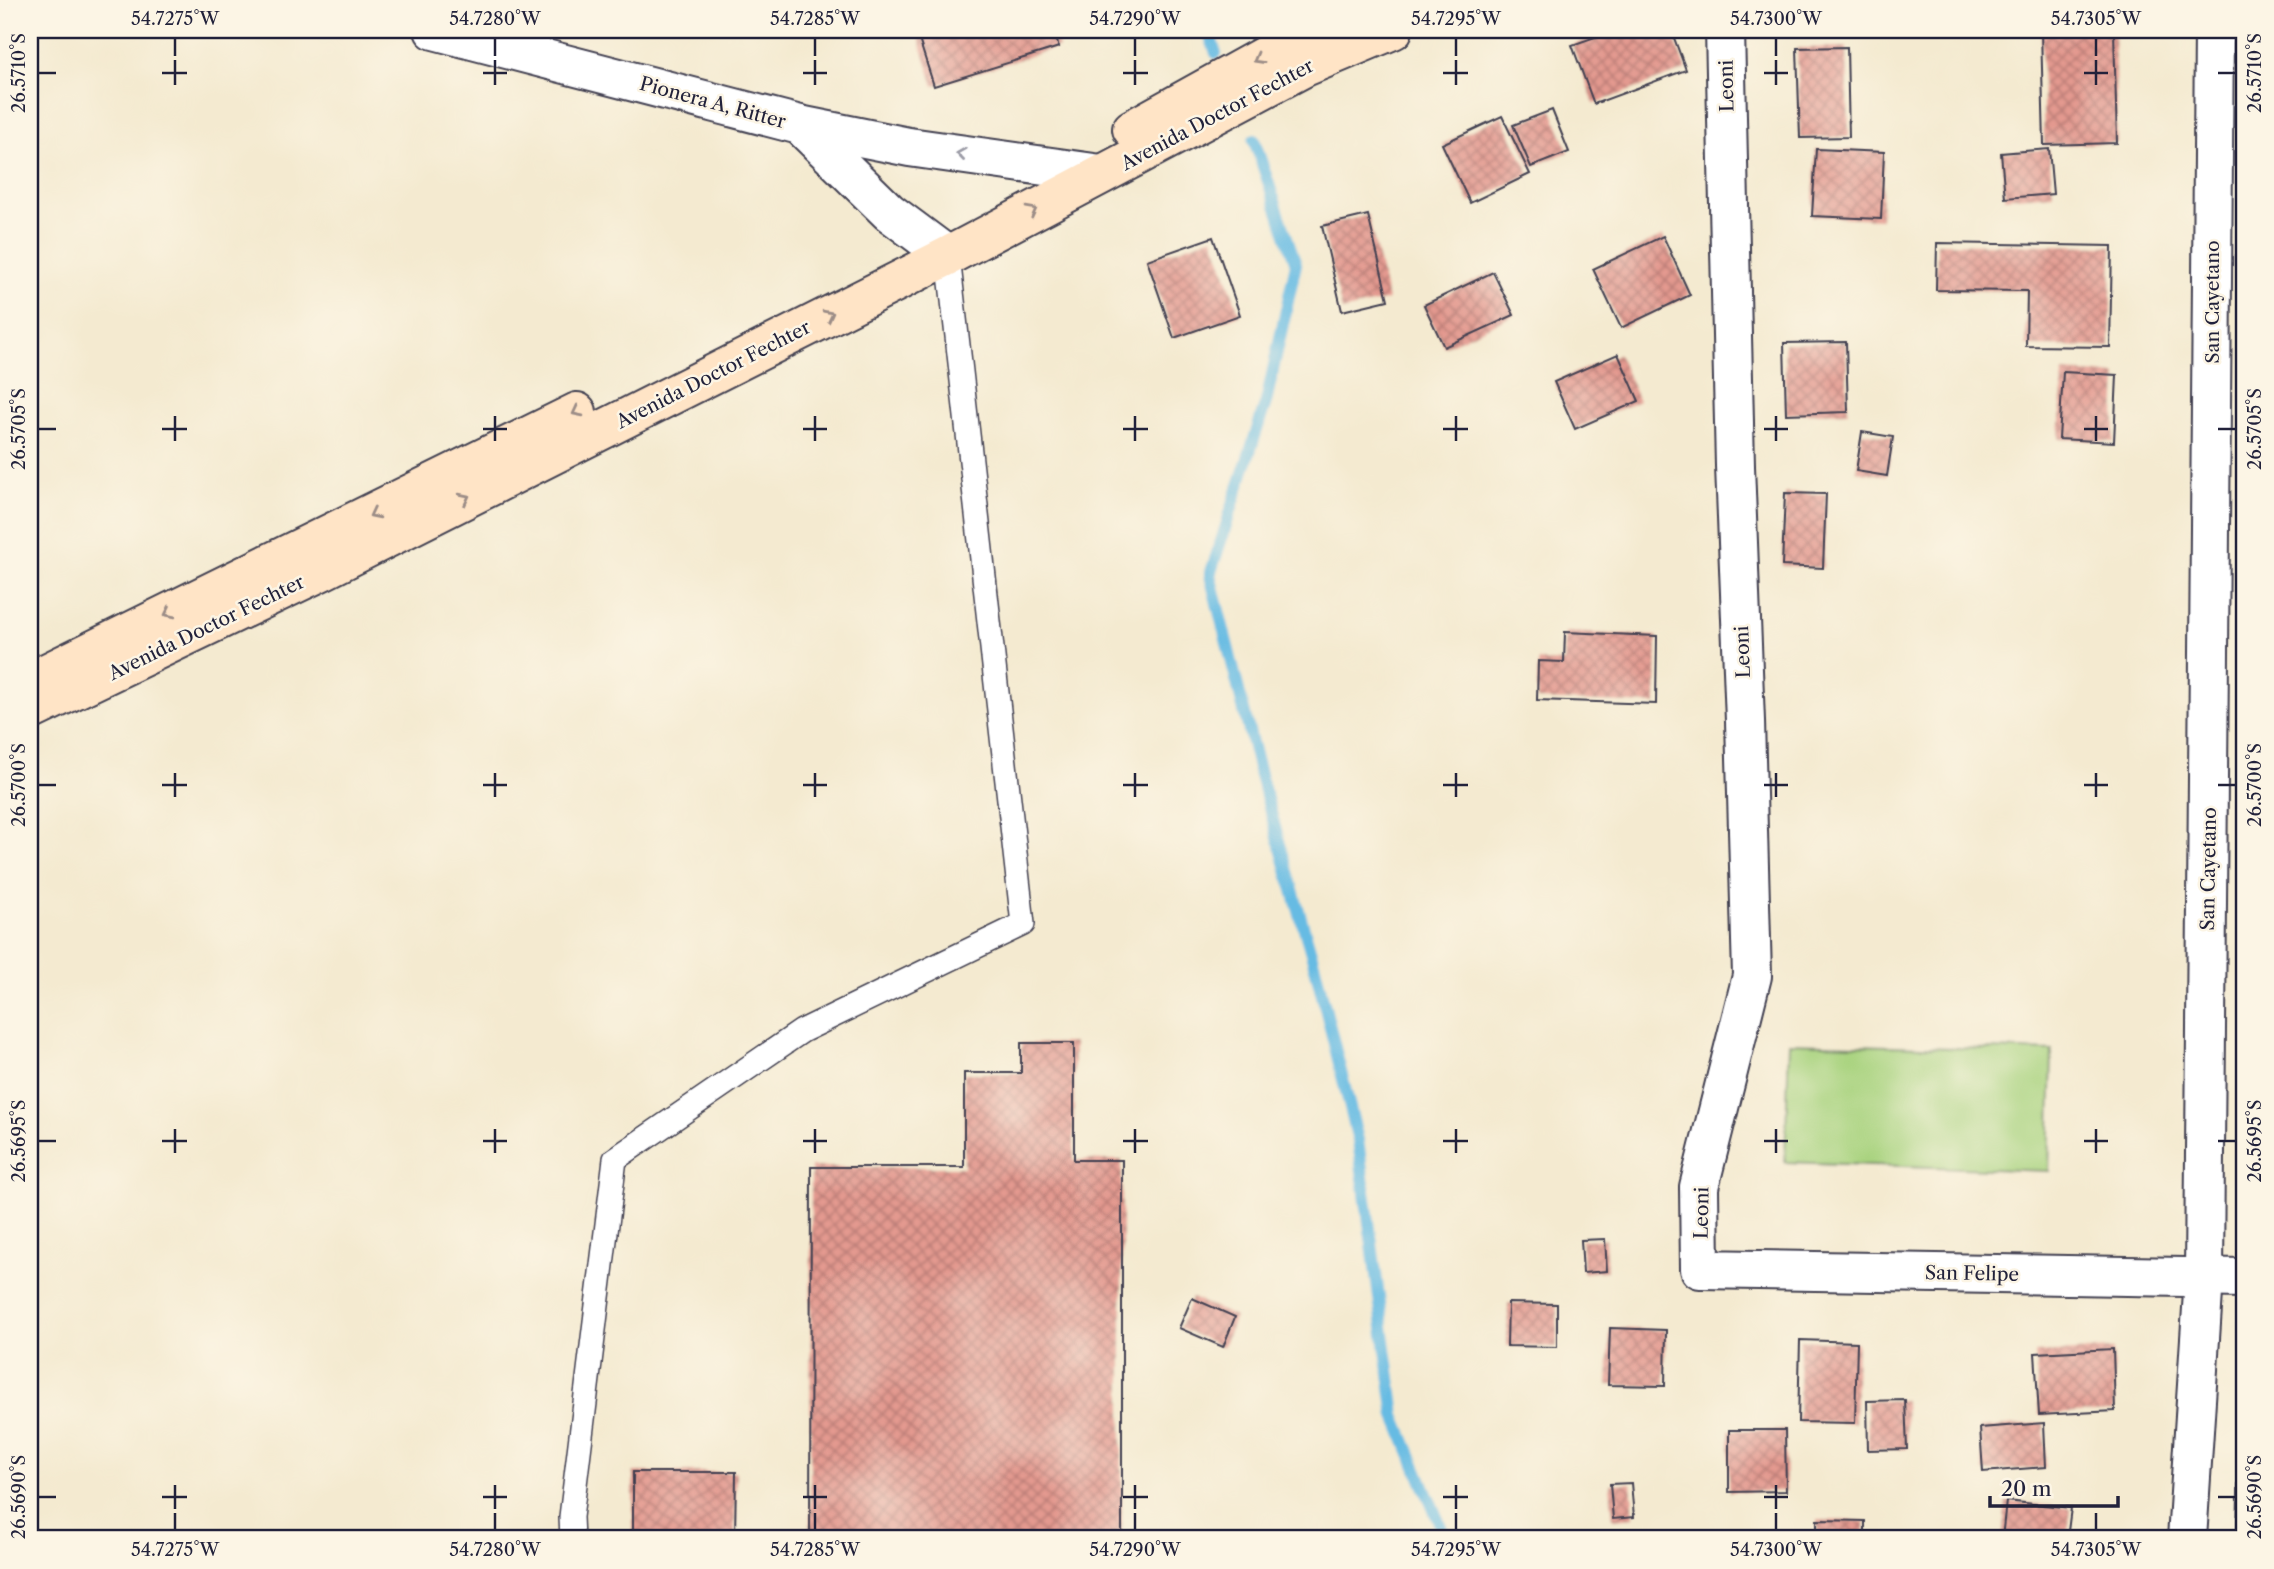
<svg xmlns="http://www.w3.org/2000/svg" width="2274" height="1569" font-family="'Libre Caslon Text',serif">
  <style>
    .green { fill: #a9d37f; stroke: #667a5d; stroke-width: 2 }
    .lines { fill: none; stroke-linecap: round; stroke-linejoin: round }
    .stream { stroke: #66bbe3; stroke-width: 12 }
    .building { fill: url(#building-cross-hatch) }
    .lane-casing { stroke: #424051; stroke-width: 26 }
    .street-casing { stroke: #424051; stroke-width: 42 }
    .secondary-casing { stroke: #424051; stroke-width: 42 }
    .lane { stroke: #fff; stroke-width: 23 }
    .street { stroke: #fff; stroke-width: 38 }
    .secondary { stroke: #ffe4c6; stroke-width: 38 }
    .oneway { stroke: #9c8d87 }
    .oneway2 { stroke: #9c9ca7 }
    .ticks { fill: none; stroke: #22223b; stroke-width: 2.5 }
    .labels { text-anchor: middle; stroke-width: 5; stroke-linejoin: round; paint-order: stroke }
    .street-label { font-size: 19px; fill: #22223b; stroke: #fcf5e5 }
    .neatline { fill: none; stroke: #22223b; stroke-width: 2.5 }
    .ticks-label { font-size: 18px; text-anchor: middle; fill: #22223b }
  </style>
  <defs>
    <pattern id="building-cross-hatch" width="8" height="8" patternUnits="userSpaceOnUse" patternTransform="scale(1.75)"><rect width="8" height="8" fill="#e3998f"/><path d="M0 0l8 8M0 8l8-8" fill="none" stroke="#b87c76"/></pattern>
  </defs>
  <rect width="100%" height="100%" fill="#fcf5e5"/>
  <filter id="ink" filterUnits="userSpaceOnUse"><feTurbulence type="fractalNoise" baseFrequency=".0143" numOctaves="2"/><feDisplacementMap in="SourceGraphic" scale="14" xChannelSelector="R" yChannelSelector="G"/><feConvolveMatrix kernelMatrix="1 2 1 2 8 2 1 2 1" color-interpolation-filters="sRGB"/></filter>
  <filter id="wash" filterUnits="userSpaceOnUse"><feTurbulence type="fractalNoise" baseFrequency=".00686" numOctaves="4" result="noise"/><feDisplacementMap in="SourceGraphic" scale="28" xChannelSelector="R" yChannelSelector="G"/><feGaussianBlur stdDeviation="1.57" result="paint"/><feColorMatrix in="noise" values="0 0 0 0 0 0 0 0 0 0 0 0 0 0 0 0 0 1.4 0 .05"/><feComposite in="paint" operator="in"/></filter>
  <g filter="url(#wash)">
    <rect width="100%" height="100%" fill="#f4ead0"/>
    <polygon class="green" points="1789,1043 2052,1051 2049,1171 1785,1162"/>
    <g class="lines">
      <g class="stream">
        <polyline points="1208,30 1216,53"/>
        <polyline points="1254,140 1296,264 1266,402 1210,575 1259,771 1315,967 1358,1140 1395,1416 1446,1539"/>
      </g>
    </g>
    <g id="blocks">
      <g class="building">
        <polygon points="916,30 1053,30 1059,47 934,86"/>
        <polygon points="1615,30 1671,30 1686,70 1594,104 1572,45"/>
        <polygon points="2041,30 2114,30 2117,143 2044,145"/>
        <polygon points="1847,47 1849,137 1800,138 1797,48"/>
        <polygon points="1552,110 1569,152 1531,167 1513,125"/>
        <polygon points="1502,116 1530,174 1470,203 1442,144"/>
        <polygon points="1816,149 1884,152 1881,219 1812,216"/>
        <polygon points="2049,149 2053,194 2005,198 2001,153"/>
        <polygon points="1368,215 1388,300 1342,311 1322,226"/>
        <polygon points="1663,236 1690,295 1621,328 1593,269"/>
        <polygon points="1213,237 1240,315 1174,338 1147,260"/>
        <polygon points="1937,243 2112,246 2110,347 2026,346 2027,291 1936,290"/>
        <polygon points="1493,272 1514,315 1444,347 1424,305"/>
        <polygon points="1846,342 1848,412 1786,414 1784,343"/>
        <polygon points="1618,354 1639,401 1575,429 1554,382"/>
        <polygon points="2063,372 2117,375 2114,442 2059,439"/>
        <polygon points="1862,432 1893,437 1887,476 1856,471"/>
        <polygon points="1785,493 1826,494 1823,568 1782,566"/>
        <polygon points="1565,632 1657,636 1656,704 1537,700 1538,661 1564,662"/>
        <polygon points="1021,1043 1074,1043 1074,1160 1122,1160 1122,1539 810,1539 811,1167 964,1167 964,1073 1021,1073"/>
        <polygon points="1605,1239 1607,1271 1583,1273 1581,1240"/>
        <polygon points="1192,1298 1235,1317 1223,1347 1179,1328"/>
        <polygon points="1508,1303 1557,1304 1557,1347 1507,1346"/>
        <polygon points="1610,1328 1666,1330 1665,1386 1608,1385"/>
        <polygon points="1800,1340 1857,1342 1855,1423 1798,1422"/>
        <polygon points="2113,1349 2115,1411 2039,1415 2035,1353"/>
        <polygon points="1905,1400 1907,1449 1868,1450 1867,1401"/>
        <polygon points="2044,1423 2046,1467 1983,1472 1980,1428"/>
        <polygon points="1729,1430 1785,1430 1786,1491 1729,1492"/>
        <polygon points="2239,1449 2244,1449 2244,1539 2237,1539"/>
        <polygon points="633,1472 736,1472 735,1539 633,1539"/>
        <polygon points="1631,1483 1634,1517 1613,1519 1610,1484"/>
        <polygon points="2006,1501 2071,1508 2067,1539 2002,1539"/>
        <polygon points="1817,1520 1865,1521 1865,1539 1817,1539"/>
      </g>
    </g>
  </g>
  <g filter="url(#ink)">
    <use href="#blocks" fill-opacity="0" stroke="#424051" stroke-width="2"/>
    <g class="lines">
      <g class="lane-casing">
        <polyline id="lane" points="572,1539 571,1517 615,1159 802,1031 1023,924 948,256"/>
      </g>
      <g class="street-casing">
        <g id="street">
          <polyline points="434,30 800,125 889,212 948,256"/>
          <polyline points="1725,30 1735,466 1745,721 1752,976 1699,1187 1700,1269 2244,1278"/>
          <polyline points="800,125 909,147 1101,174"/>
          <polyline points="2187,1539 2204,1277 2214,30"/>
        </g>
      </g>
      <g class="secondary-casing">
        <g id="secondary">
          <polyline points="1132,129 1280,47 1319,30"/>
          <polyline points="30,681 577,412"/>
          <polyline points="30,711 324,570 948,256 1305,67 1393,30"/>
        </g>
      </g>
      <use href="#lane" class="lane"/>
      <use href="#street" class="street"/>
      <use href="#secondary" class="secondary"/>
    </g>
    <defs><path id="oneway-chevron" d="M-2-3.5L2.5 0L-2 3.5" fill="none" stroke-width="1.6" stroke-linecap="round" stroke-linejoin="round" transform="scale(1.75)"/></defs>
    <g class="oneway">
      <use href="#oneway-chevron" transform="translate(1258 59) rotate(151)"/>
      <use href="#oneway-chevron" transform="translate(1032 211) rotate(-28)"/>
      <use href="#oneway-chevron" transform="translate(829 315) rotate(-27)"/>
      <use href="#oneway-chevron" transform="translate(577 412) rotate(153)"/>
      <use href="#oneway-chevron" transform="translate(465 498) rotate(-27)"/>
      <use href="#oneway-chevron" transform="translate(374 514) rotate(153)"/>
      <use href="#oneway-chevron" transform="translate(169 613) rotate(154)"/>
    </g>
    <use class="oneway2" href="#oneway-chevron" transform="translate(961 154) rotate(-172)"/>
  </g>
  <path class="ticks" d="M 175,38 L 175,56M 495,38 L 495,56M 815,38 L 815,56M 1135,38 L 1135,56M 1456,38 L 1456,56M 1776,38 L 1776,56M 2096,38 L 2096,56M 175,60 L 175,85M 495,60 L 495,85M 815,60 L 815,85M 1135,60 L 1135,85M 1456,60 L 1456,85M 1776,60 L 1776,85M 2096,60 L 2096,85M 38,73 L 56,73M 162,73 L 187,73M 483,73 L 507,73M 803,73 L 827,73M 1123,73 L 1148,73M 1443,73 L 1468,73M 1764,73 L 1788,73M 2084,73 L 2108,73M 2218,73 L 2236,73M 175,416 L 175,441M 495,416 L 495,441M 815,416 L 815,441M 1135,416 L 1135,441M 1456,416 L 1456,441M 1776,416 L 1776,441M 2096,416 L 2096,441M 38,429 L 56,429M 162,429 L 187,429M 483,429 L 507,429M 803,429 L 827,429M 1123,429 L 1148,429M 1443,429 L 1468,429M 1764,429 L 1788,429M 2084,429 L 2108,429M 2218,429 L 2236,429M 175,773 L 175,797M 495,773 L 495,797M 815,773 L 815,797M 1135,773 L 1135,797M 1456,773 L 1456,797M 1776,773 L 1776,797M 2096,773 L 2096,797M 38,785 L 56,785M 162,785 L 187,785M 483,785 L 507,785M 803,785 L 827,785M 1123,785 L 1148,785M 1443,785 L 1468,785M 1764,785 L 1788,785M 2084,785 L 2108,785M 2218,785 L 2236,785M 175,1129 L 175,1153M 495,1129 L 495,1153M 815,1129 L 815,1153M 1135,1129 L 1135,1153M 1456,1129 L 1456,1153M 1776,1129 L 1776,1153M 2096,1129 L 2096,1153M 38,1141 L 56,1141M 162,1141 L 187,1141M 483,1141 L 507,1141M 803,1141 L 827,1141M 1123,1141 L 1148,1141M 1443,1141 L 1468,1141M 1764,1141 L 1788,1141M 2084,1141 L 2108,1141M 2218,1141 L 2236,1141M 175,1485 L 175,1509M 495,1485 L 495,1509M 815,1485 L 815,1509M 1135,1485 L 1135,1509M 1456,1485 L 1456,1509M 1776,1485 L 1776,1509M 38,1497 L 56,1497M 162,1497 L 187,1497M 483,1497 L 507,1497M 803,1497 L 827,1497M 1123,1497 L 1148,1497M 1443,1497 L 1468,1497M 1764,1497 L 1788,1497M 2218,1497 L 2236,1497M 175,1513 L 175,1530M 495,1513 L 495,1530M 815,1513 L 815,1530M 1135,1513 L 1135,1530M 1456,1513 L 1456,1530M 1776,1513 L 1776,1530M 2096,1513 L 2096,1530"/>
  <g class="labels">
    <g class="street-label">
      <text transform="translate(1726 86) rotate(-91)" y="7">Leoni</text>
      <text transform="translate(713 102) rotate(15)" y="7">Pionera A, Ritter</text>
      <text transform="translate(1217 114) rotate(-28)" y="7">Avenida Doctor Fechter</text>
      <text transform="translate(2212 302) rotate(-90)" y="7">San Cayetano</text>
      <text transform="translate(713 374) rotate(-27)" y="7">Avenida Doctor Fechter</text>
      <text transform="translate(206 627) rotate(-26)" y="7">Avenida Doctor Fechter</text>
      <text transform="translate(1742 652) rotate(-92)" y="7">Leoni</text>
      <text transform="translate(2208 869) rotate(-89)" y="7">San Cayetano</text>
      <text transform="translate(1701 1213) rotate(-89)" y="7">Leoni</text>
      <text transform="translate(1972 1273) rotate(1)" y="7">San Felipe</text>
    </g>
  </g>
  <rect width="2274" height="1569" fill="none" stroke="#fcf5e5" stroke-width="77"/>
  <path d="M1990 1496v10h128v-10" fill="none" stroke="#22223b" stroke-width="3.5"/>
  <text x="2001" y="1496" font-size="21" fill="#22223b" stroke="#fcf5e5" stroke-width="5" paint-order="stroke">20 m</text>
  <rect x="38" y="38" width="2198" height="1492" class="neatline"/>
  <g class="ticks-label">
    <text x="175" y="25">54.7275°W</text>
    <text x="495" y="25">54.7280°W</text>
    <text x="815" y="25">54.7285°W</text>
    <text x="1135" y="25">54.7290°W</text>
    <text x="1456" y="25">54.7295°W</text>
    <text x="1776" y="25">54.7300°W</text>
    <text x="2096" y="25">54.7305°W</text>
    <text transform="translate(2255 73) rotate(-90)" y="6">26.5710°S</text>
    <text transform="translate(19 73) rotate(-90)" y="6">26.5710°S</text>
    <text transform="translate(2255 429) rotate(-90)" y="6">26.5705°S</text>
    <text transform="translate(19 429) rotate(-90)" y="6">26.5705°S</text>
    <text transform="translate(2255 785) rotate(-90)" y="6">26.5700°S</text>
    <text transform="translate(19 785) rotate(-90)" y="6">26.5700°S</text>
    <text transform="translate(2255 1141) rotate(-90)" y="6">26.5695°S</text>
    <text transform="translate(19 1141) rotate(-90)" y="6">26.5695°S</text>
    <text transform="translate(2255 1497) rotate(-90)" y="6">26.5690°S</text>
    <text transform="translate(19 1497) rotate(-90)" y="6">26.5690°S</text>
    <text x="175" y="1556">54.7275°W</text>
    <text x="495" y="1556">54.7280°W</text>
    <text x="815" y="1556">54.7285°W</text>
    <text x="1135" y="1556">54.7290°W</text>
    <text x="1456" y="1556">54.7295°W</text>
    <text x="1776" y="1556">54.7300°W</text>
    <text x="2096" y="1556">54.7305°W</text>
  </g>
</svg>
